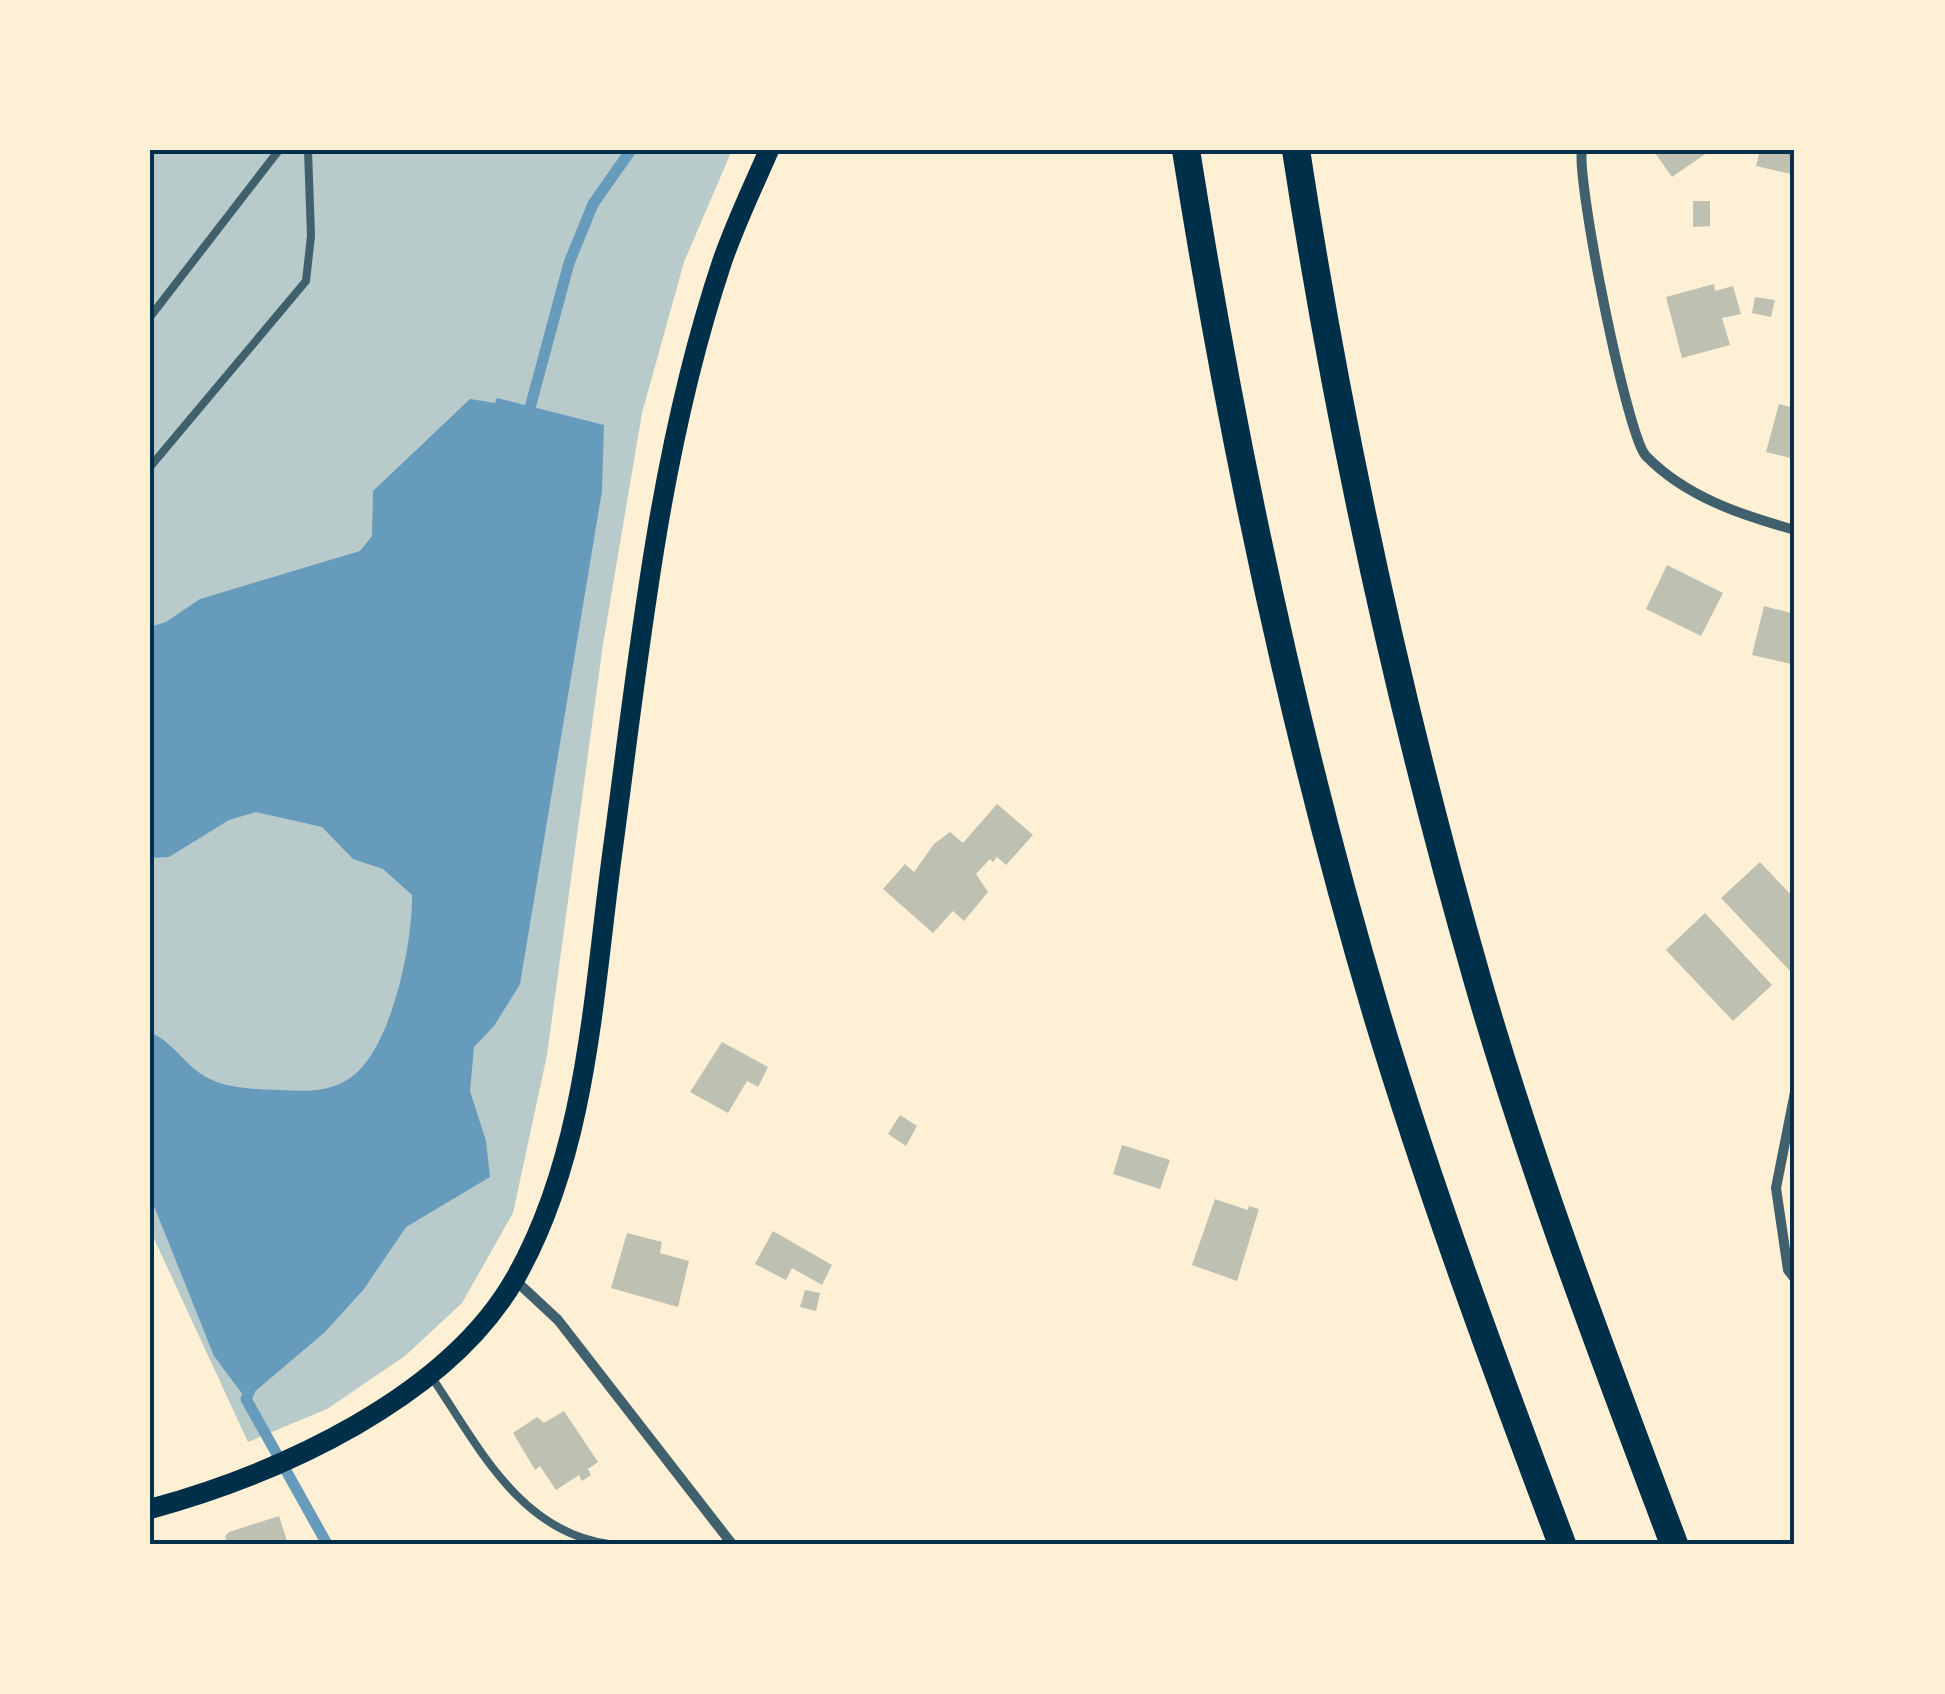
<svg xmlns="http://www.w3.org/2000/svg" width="1945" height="1694" font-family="Poppins,sans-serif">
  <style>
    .green { fill: #b9caca }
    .water { fill: #669bbc }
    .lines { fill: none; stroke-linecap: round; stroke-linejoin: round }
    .stream { stroke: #669bbc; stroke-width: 11 }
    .building { fill: #bec0b2 }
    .service { stroke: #3f606c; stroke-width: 8 }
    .minor { stroke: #3f606c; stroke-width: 10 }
    .secondary { stroke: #003049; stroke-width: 20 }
    .motorway { stroke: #003049; stroke-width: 28 }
    .neatline { fill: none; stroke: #003049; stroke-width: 4 }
  </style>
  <rect width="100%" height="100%" fill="#fdf0d5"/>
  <polygon class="green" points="150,150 732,150 684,262 642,413 603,644 547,1055 513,1213 462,1303 405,1356 327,1409 248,1442 150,1230"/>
  <path class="water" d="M 497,398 L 604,425 L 602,491 L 520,984 L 494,1026 L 474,1047 L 470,1091 L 486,1141 L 490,1177 L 406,1227 L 364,1289 L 325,1332 L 246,1399 L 214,1356 L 150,1196 L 150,1032 C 176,1044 186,1068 210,1079 C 229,1089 258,1089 279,1090 C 303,1091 325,1093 347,1080 C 391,1055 413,942 412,895 L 383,869 L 353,859 L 322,827 L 256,812 L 229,820 L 169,857 L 150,858 L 150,627 L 166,622 L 200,599 L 360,551 L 372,536 L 373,491 L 470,399 L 495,403 Z"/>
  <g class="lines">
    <g class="stream">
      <polyline points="527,419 569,263 593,204 631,150"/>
      <polyline points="252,1385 246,1399 327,1544"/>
    </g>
  </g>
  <g class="building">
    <polygon points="1653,150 1711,150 1672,177"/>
    <polygon points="1760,150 1795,150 1795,175 1756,166"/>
    <polygon points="1693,201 1710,201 1710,226 1693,227"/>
    <polygon points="1714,284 1715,291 1733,286 1741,314 1722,318 1730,345 1682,358 1666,297"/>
    <polygon points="1755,297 1775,300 1771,317 1752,313"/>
    <polygon points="1779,404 1795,408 1795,459 1766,452"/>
    <polygon points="1667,565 1723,593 1701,636 1646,609"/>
    <polygon points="1764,606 1795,614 1795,665 1752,655"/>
    <polygon points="997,804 1033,835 1006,865 997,857 993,862 990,859 976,874 988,892 964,921 953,911 933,933 883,889 905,864 914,872 934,844 950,832 963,843"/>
    <polygon points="1760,862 1795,899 1795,966 1790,971 1721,898"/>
    <polygon points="1705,913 1772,985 1733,1021 1666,950"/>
    <polygon points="722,1042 768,1067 758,1087 747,1081 728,1113 690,1092"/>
    <polygon points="900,1115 917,1126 906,1146 888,1134"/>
    <polygon points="1122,1145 1170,1160 1160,1189 1113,1174"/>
    <polygon points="1215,1199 1248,1210 1249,1206 1259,1209 1237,1281 1192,1265"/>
    <polygon points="773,1231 832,1265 822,1285 792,1268 786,1280 755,1264"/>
    <polygon points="627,1233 662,1242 660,1253 689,1261 678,1307 611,1288"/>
    <polygon points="805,1290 820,1293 816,1311 800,1307"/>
    <polygon points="564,1411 598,1462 588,1469 591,1475 582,1481 579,1475 556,1490 540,1466 535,1470 513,1433 537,1417 544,1423"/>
    <polygon points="279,1516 288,1544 227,1544 225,1536 229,1532"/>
  </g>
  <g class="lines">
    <g class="service">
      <polyline points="150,317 279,150"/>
      <polyline points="150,467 306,281 311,236 308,150"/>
      <path d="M 431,1376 C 477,1444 519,1532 609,1544"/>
    </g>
    <g class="minor">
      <path d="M 1582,150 C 1576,180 1627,437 1646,456 C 1686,497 1741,515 1795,530"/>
      <polyline points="1795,1092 1776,1188 1788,1270 1795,1279"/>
      <polyline points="515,1280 558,1320 732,1544"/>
    </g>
    <path class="secondary" d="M 150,1509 C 278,1474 448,1398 516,1277 C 587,1151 593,996 612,855 C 639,656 658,453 722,262 C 735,224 753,187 769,150"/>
    <g class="motorway">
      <path d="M 1186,150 C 1232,441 1293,732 1377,1015 C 1431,1194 1496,1369 1562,1544"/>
      <path d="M 1296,150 C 1339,430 1400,710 1478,982 C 1533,1173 1604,1358 1674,1544"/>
    </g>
  </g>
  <rect width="1945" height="1694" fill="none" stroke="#fdf0d5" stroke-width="305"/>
  <rect x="152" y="152" width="1640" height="1390" class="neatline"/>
</svg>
